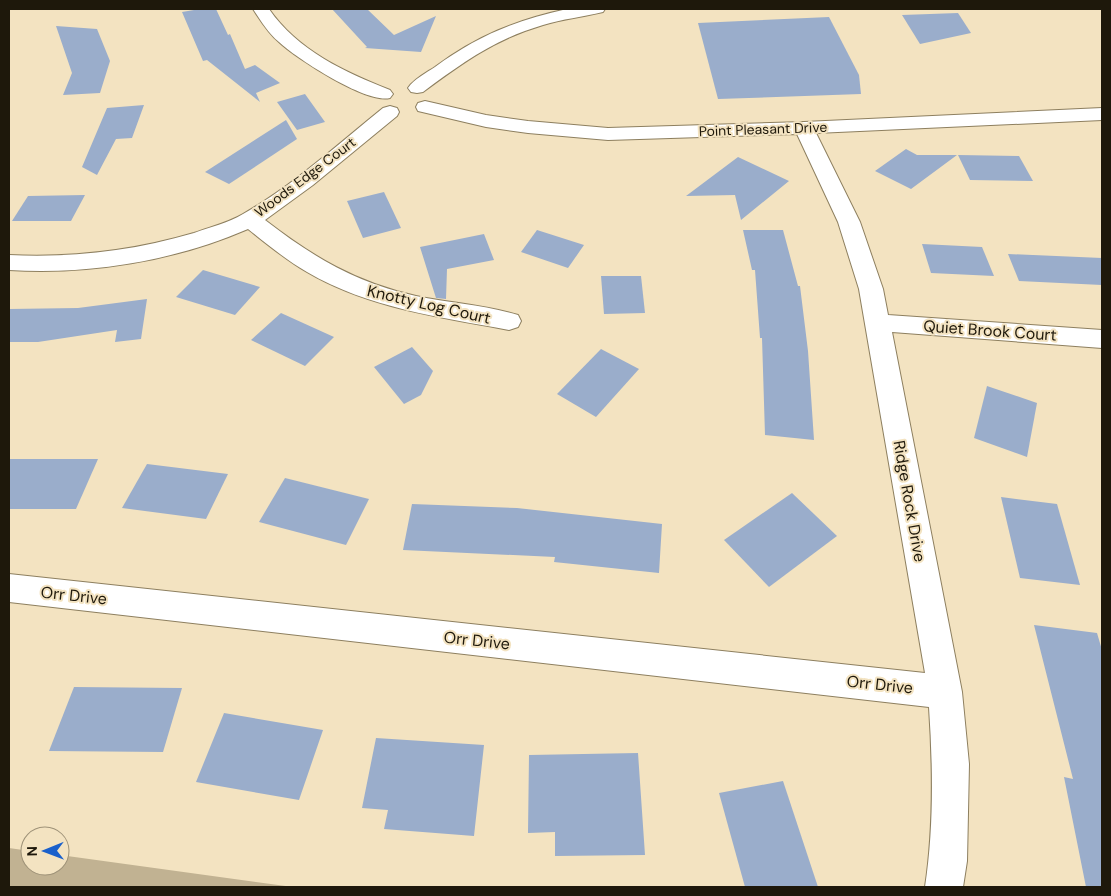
<svg xmlns="http://www.w3.org/2000/svg" width="1111" height="896" font-family="'DM Sans',sans-serif">
  <style>
    .green { fill: #c1b292 }
    .building { fill: #9aadcb }
    .lines { fill: none; stroke-linecap: round; stroke-linejoin: round }
    .street-casing { stroke: #8d7f5f; stroke-width: 2 }
    .street { fill: #fff; fill-rule: evenodd }
    .labels { text-anchor: middle; stroke-width: 4; stroke-linejoin: round; paint-order: stroke }
    .far-street-label { font-size: 14px; fill: #1e180b; stroke: #f3e3c1 }
    .street-label { font-size: 16px; fill: #1e180b; stroke: #f3e3c1 }
  </style>
  <rect width="100%" height="100%" fill="#f3e3c1"/>
  <polygon class="green" points="9,848 30,851 30,866 60,866 60,855 293,887 9,887"/>
  <g class="building">
    <polygon points="200,9 216,9 228,35 230,34 245,69 255,65 280,83 256,93 260,102 207,60 203,61 182,12"/>
    <polygon points="332,9 367,9 394,35 436,16 421,52 365,48 367,47"/>
    <polygon points="958,13 971,33 920,44 902,15"/>
    <polygon points="829,17 859,75 861,94 718,99 698,23"/>
    <polygon points="56,26 97,29 110,61 100,93 63,95 72,73"/>
    <polygon points="305,94 325,122 297,130 277,102"/>
    <polygon points="144,105 132,138 116,139 97,175 82,167 107,108"/>
    <polygon points="286,120 297,139 229,184 205,172"/>
    <polygon points="906,149 917,155 957,155 911,189 875,171"/>
    <polygon points="958,155 1019,156 1033,181 970,180"/>
    <polygon points="738,157 789,181 741,220 735,195 686,196"/>
    <polygon points="384,192 401,228 363,238 347,201"/>
    <polygon points="85,195 71,221 12,221 28,196"/>
    <polygon points="537,230 584,245 568,268 521,252"/>
    <polygon points="743,230 783,230 798,286 800,286 808,351 814,440 765,435 762,338 760,338 755,270 752,270"/>
    <polygon points="484,234 494,260 447,269 446,299 436,298 420,247"/>
    <polygon points="922,244 982,247 994,276 931,273"/>
    <polygon points="1008,254 1102,258 1102,285 1019,281"/>
    <polygon points="203,270 260,287 235,315 176,297"/>
    <polygon points="601,276 641,276 645,313 604,314"/>
    <polygon points="147,299 141,339 115,342 117,330 38,342 9,342 9,309 78,308"/>
    <polygon points="281,313 334,337 305,366 251,340"/>
    <polygon points="412,347 433,371 421,395 404,404 374,367"/>
    <polygon points="601,349 639,369 596,417 557,394"/>
    <polygon points="987,386 1037,403 1027,457 974,438"/>
    <polygon points="9,459 98,459 76,509 9,509"/>
    <polygon points="147,464 228,474 206,519 122,508"/>
    <polygon points="285,478 369,499 346,545 259,522"/>
    <polygon points="792,493 837,536 769,587 724,540"/>
    <polygon points="1001,497 1057,504 1080,585 1020,578"/>
    <polygon points="412,504 517,508 662,524 659,573 554,562 555,557 403,550"/>
    <polygon points="1034,625 1097,633 1102,650 1102,887 1086,887 1064,777 1073,779"/>
    <polygon points="74,687 182,688 163,752 49,751"/>
    <polygon points="224,713 323,730 299,800 196,782"/>
    <polygon points="376,738 484,745 474,836 384,829 388,810 362,808"/>
    <polygon points="638,753 645,855 555,856 555,832 528,833 529,755"/>
    <polygon points="783,781 818,887 745,887 719,793"/>
  </g>
  <g class="lines">
    <g class="street-casing">
      <g id="street">
        <path d="M 253,9 L 269,9 C 298,51 345,72 390,90 L 393,94 L 390,98 C 367,104 297,59 279,42 C 268,33 261,21 253,9 Z"/>
        <path d="M 567,9 L 605,9 L 603,12 C 583,17 562,19 543,25 C 495,39 462,63 423,92 L 417,93 L 411,92 L 408,88 C 414,79 426,73 435,67 C 477,36 516,20 567,9 Z"/>
        <path d="M 425,101 L 486,115 L 528,121 L 608,128 L 804,122 L 1102,108 L 1102,120 L 816,133 L 860,222 L 883,289 L 888,315 L 1102,330 L 1102,348 L 892,332 L 962,692 L 969,764 L 967,861 L 963,887 L 925,887 C 934,828 933,767 929,707 L 9,602 L 9,574 L 925,673 L 859,289 L 838,222 L 797,134 L 608,140 L 528,133 L 486,127 L 418,111 L 416,107 L 418,103 Z"/>
        <path d="M 390,106 L 397,108 L 399,112 L 397,116 L 313,185 L 265,220 C 313,257 356,283 416,296 C 450,303 485,305 518,315 L 521,321 L 518,327 L 509,330 C 440,317 368,308 307,272 C 286,260 267,244 248,229 C 174,261 90,275 9,270 L 9,255 C 72,258 133,251 194,233 C 210,227 228,223 243,214 C 294,185 338,144 383,108 Z"/>
      </g>
    </g>
    <use href="#street" class="street"/>
  </g>
  <g class="labels">
    <g class="far-street-label">
      <text transform="translate(763 129) rotate(-2)" y="5">Point Pleasant Drive</text>
      <text transform="translate(305 177) rotate(-37)" y="5">Woods Edge Court</text>
    </g>
    <g class="street-label">
      <text transform="translate(429 304) rotate(13)" y="6">Knotty Log Court</text>
      <text transform="translate(990 330) rotate(4)" y="6">Quiet Brook Court</text>
      <text transform="translate(910 501) rotate(80)" y="6">Ridge Rock Drive</text>
      <text transform="translate(74 595) rotate(6)" y="6">Orr Drive</text>
      <text transform="translate(477 640) rotate(6)" y="6">Orr Drive</text>
      <text transform="translate(880 684) rotate(6)" y="6">Orr Drive</text>
    </g>
  </g>
  <rect width="1111" height="896" fill="none" stroke="#1e180b" stroke-width="20"/>
  <g transform="translate(45 851) rotate(269)"><circle r="24" fill="#f3e3c1" stroke="#9e9278"/>
  <path d="M0-4L9 19L0 12L-9 19Z" fill="#1a60cb"/>
  <text y="-8" font-size="14" font-weight="bold" text-anchor="middle" fill="#1e180b">N</text>
  </g>
</svg>
